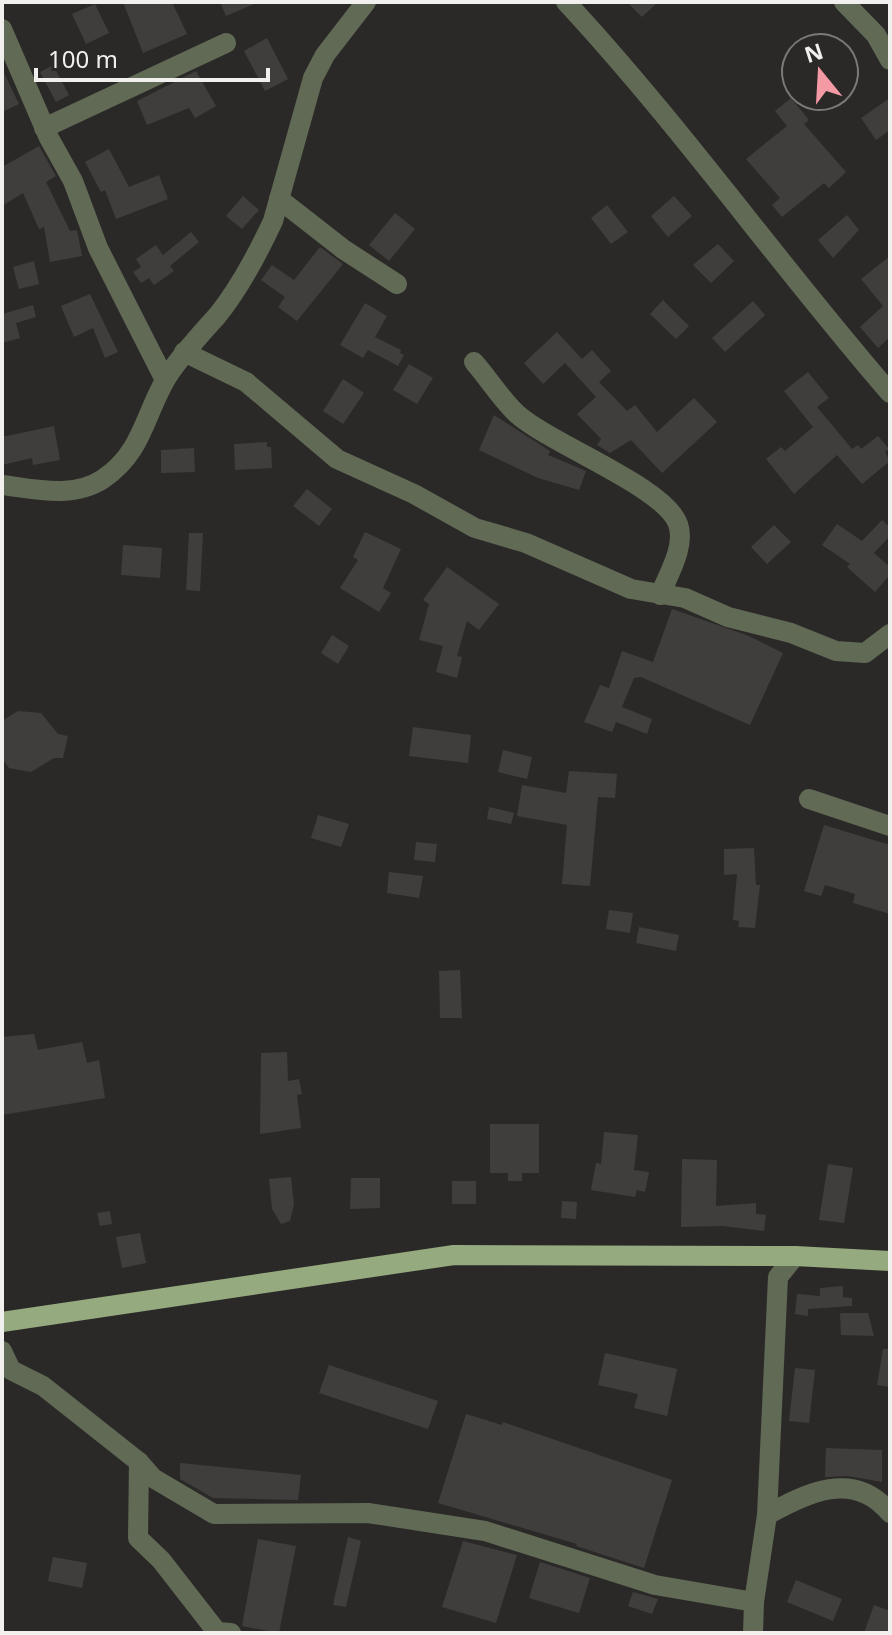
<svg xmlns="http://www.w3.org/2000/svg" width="892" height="1635" font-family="'Noto Sans',sans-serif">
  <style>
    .building { fill: #403e3c }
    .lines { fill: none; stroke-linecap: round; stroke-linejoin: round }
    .minor { stroke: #606a55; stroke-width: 20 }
    .major { stroke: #96aa7f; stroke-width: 20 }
  </style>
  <rect width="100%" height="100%" fill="#2b2928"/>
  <g class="building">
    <polygon points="123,2 172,2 187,34 143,53"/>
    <polygon points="220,2 259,2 226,16"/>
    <polygon points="627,2 658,2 642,17"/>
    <polygon points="95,4 109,33 86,44 72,14"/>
    <polygon points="267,38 288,79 265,91 244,51"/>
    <polygon points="53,65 69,95 56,102 40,72"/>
    <polygon points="2,69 19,104 2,112"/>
    <polygon points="196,71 216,106 195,118 189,108 147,125 137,101"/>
    <polygon points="791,98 809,120 804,124 846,172 829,188 824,183 782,217 772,205 780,198 746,159 787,126 775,111"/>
    <polygon points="890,98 890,130 876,140 861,118"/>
    <polygon points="39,146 56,176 46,182 70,231 77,230 82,256 50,262 44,227 39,229 23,193 2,206 2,167"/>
    <polygon points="109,149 129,187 159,175 168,199 116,219 105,190 101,192 85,162"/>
    <polygon points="243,196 259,210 242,229 226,216"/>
    <polygon points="674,196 692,216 668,237 651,216"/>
    <polygon points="607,205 628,232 611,244 591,218"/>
    <polygon points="395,213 415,229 389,261 369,245"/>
    <polygon points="847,215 859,230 833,258 818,240"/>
    <polygon points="191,232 199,242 170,266 174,271 154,285 149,278 141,283 133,272 141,267 136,259 156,245 163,255"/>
    <polygon points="718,244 734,261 711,283 693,265"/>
    <polygon points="320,247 343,264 297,321 278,307 285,297 261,280 272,265 294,280"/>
    <polygon points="890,256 890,337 878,348 860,327 883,306 861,279"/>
    <polygon points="34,261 39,284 19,289 13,267"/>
    <polygon points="90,294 118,352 105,358 93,328 74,337 61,306"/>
    <polygon points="663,300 689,326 676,339 650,314"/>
    <polygon points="753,301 765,315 725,352 712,338"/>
    <polygon points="365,303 387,316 375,337 401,350 400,353 404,355 398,366 368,350 363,358 340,345"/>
    <polygon points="33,305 36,317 16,323 20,338 2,343 2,314"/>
    <polygon points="557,332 582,359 592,350 611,371 599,382 627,411 635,405 657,432 694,398 717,422 662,473 631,440 610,453 597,445 601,439 577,414 596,397 565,363 543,384 524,363"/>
    <polygon points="409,364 433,378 417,404 393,390"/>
    <polygon points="808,372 829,398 817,407 852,449 858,445 861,449 878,436 889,449 885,452 890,461 862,484 837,455 794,494 766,459 781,447 785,451 813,427 784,391"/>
    <polygon points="343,379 364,393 343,424 323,411"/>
    <polygon points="494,415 550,451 548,455 586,471 579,490 538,478 479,450"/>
    <polygon points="54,426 60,460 33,465 32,458 2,465 2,437"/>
    <polygon points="267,442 267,447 271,447 272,468 235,470 234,444"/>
    <polygon points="194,448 195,472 161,473 161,450"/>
    <polygon points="307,489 332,509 319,526 293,506"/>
    <polygon points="882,520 890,527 890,536 874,553 890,567 890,575 875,592 847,567 850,564 822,545 837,524 862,541"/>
    <polygon points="774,525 791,542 767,564 751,547"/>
    <polygon points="365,532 401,549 383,588 391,593 379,612 340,588 358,560 353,557"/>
    <polygon points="189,533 203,533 200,591 186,590"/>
    <polygon points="123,545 162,548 160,578 121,575"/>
    <polygon points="447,567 499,604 479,630 467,621 457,656 462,657 457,678 436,672 443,646 419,640 429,604 423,600"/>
    <polygon points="672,609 749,636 783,653 750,725 641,677 634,678 622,707 652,719 647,734 616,722 612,732 584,722 600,685 609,688 622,651 653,662"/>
    <polygon points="332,635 349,646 338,664 321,653"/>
    <polygon points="18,711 41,713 58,734 68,736 63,758 54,758 31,772 9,768 2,758 2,721"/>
    <polygon points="413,727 471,735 468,763 409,756"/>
    <polygon points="503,750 532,757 527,779 498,772"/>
    <polygon points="569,771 617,774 615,798 598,797 590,886 562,884 567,825 517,816 522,785 566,793"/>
    <polygon points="489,807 514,813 511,824 487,819"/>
    <polygon points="318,815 349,824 341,847 311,838"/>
    <polygon points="824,825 890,845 890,914 853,903 855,894 825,885 821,896 804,891"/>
    <polygon points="416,842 437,844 435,862 414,860"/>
    <polygon points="754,848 756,885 760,885 755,928 738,927 739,921 733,920 737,874 724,875 724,849"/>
    <polygon points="389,872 423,876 419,898 387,893"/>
    <polygon points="609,910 633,913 630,933 606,929"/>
    <polygon points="639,927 679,935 676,951 636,943"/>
    <polygon points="460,970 462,1018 440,1018 439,971"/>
    <polygon points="34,1034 38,1050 82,1042 87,1063 99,1060 105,1098 2,1115 2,1037"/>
    <polygon points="287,1052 288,1081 299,1079 302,1094 297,1095 301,1128 260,1134 261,1053"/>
    <polygon points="490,1124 539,1124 539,1173 522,1173 522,1181 508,1181 508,1173 490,1173"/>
    <polygon points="604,1132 638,1135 634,1170 649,1172 645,1192 637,1190 635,1197 591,1190 596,1163 601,1164"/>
    <polygon points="682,1159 717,1160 716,1206 756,1203 756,1214 766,1215 764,1231 723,1226 681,1227"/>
    <polygon points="828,1164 853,1168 844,1223 819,1220"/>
    <polygon points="291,1177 294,1204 290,1221 281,1224 272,1209 269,1179"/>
    <polygon points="351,1178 380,1178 380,1208 350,1209"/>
    <rect x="452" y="1181" width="24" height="23"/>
    <polygon points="562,1201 577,1202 576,1219 561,1218"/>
    <polygon points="110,1211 112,1224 100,1226 97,1213"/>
    <polygon points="140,1233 146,1263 122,1268 116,1237"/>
    <polygon points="843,1286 843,1297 852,1298 852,1306 808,1309 808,1316 795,1314 797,1294 820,1296 820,1288"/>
    <polygon points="840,1313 868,1313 874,1336 841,1335"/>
    <polygon points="883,1349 890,1349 890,1387 877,1385"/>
    <polygon points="605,1353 677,1369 667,1416 634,1408 638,1394 598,1385"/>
    <polygon points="329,1365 438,1401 428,1429 319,1393"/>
    <polygon points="795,1368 815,1370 809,1423 789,1421"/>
    <polygon points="466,1414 502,1425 503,1422 672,1480 644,1568 576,1546 577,1544 438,1503"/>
    <polygon points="826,1448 882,1450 882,1482 848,1476 825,1477"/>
    <polygon points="180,1463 301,1475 298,1500 213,1498 180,1479"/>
    <polygon points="348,1537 361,1541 346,1607 333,1605"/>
    <polygon points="258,1539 296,1546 279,1633 242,1626"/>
    <polygon points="463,1541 517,1555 496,1623 442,1607"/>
    <polygon points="53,1557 87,1563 82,1588 48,1581"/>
    <polygon points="540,1562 590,1578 579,1613 529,1598"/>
    <polygon points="796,1580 842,1599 833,1621 787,1602"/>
    <polygon points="633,1592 658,1599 652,1614 628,1606"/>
    <polygon points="874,1605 890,1611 890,1633 864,1633"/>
  </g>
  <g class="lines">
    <g class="minor">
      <path d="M 566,2 C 681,126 779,265 890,393"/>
      <polyline points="844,2 876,35 890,60"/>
      <polyline points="2,29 49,138 73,181 98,248 165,380"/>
      <polyline points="44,128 226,43"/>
      <polyline points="279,199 343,249 397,284"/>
      <polyline points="184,352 246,382 337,459 414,494 475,528 526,543 631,589 685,598 728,617 791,633 836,651 865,653 890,634"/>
      <path d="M 474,362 C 488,378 501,399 517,414 C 552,445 665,487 678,524 C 686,546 668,575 660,595"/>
      <path d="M 2,485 C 35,489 73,499 103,479 C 143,452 144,415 167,377 C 182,354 199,336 217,316 C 240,288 258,253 273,221 L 313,78 L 325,55 L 366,2"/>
      <polyline points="809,799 890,826"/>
      <polyline points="2,1351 11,1370 43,1386 139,1462 153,1478 214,1514 368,1513 485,1531 655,1585 754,1602"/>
      <polyline points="139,1462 138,1538 161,1560 217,1632 231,1633"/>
      <path d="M 767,1515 C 806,1493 854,1469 890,1513"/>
      <polyline points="753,1633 754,1602 767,1515 778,1277 795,1256"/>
    </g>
    <polyline class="major" points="2,1322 454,1255 795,1256 890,1261"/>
  </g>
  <rect width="892" height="1635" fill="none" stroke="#f1f0ee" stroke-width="8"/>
  <g transform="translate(820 72) rotate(342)"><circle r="38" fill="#2b2928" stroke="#7a7977" stroke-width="2"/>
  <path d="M0-6L14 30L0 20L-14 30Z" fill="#f49aa5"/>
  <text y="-12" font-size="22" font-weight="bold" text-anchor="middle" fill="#f1f0ee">N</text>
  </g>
  <path d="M36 68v12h232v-12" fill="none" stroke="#f1f0ee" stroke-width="4"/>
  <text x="48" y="68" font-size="24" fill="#f1f0ee" stroke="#2b2928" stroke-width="6" paint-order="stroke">100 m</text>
</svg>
